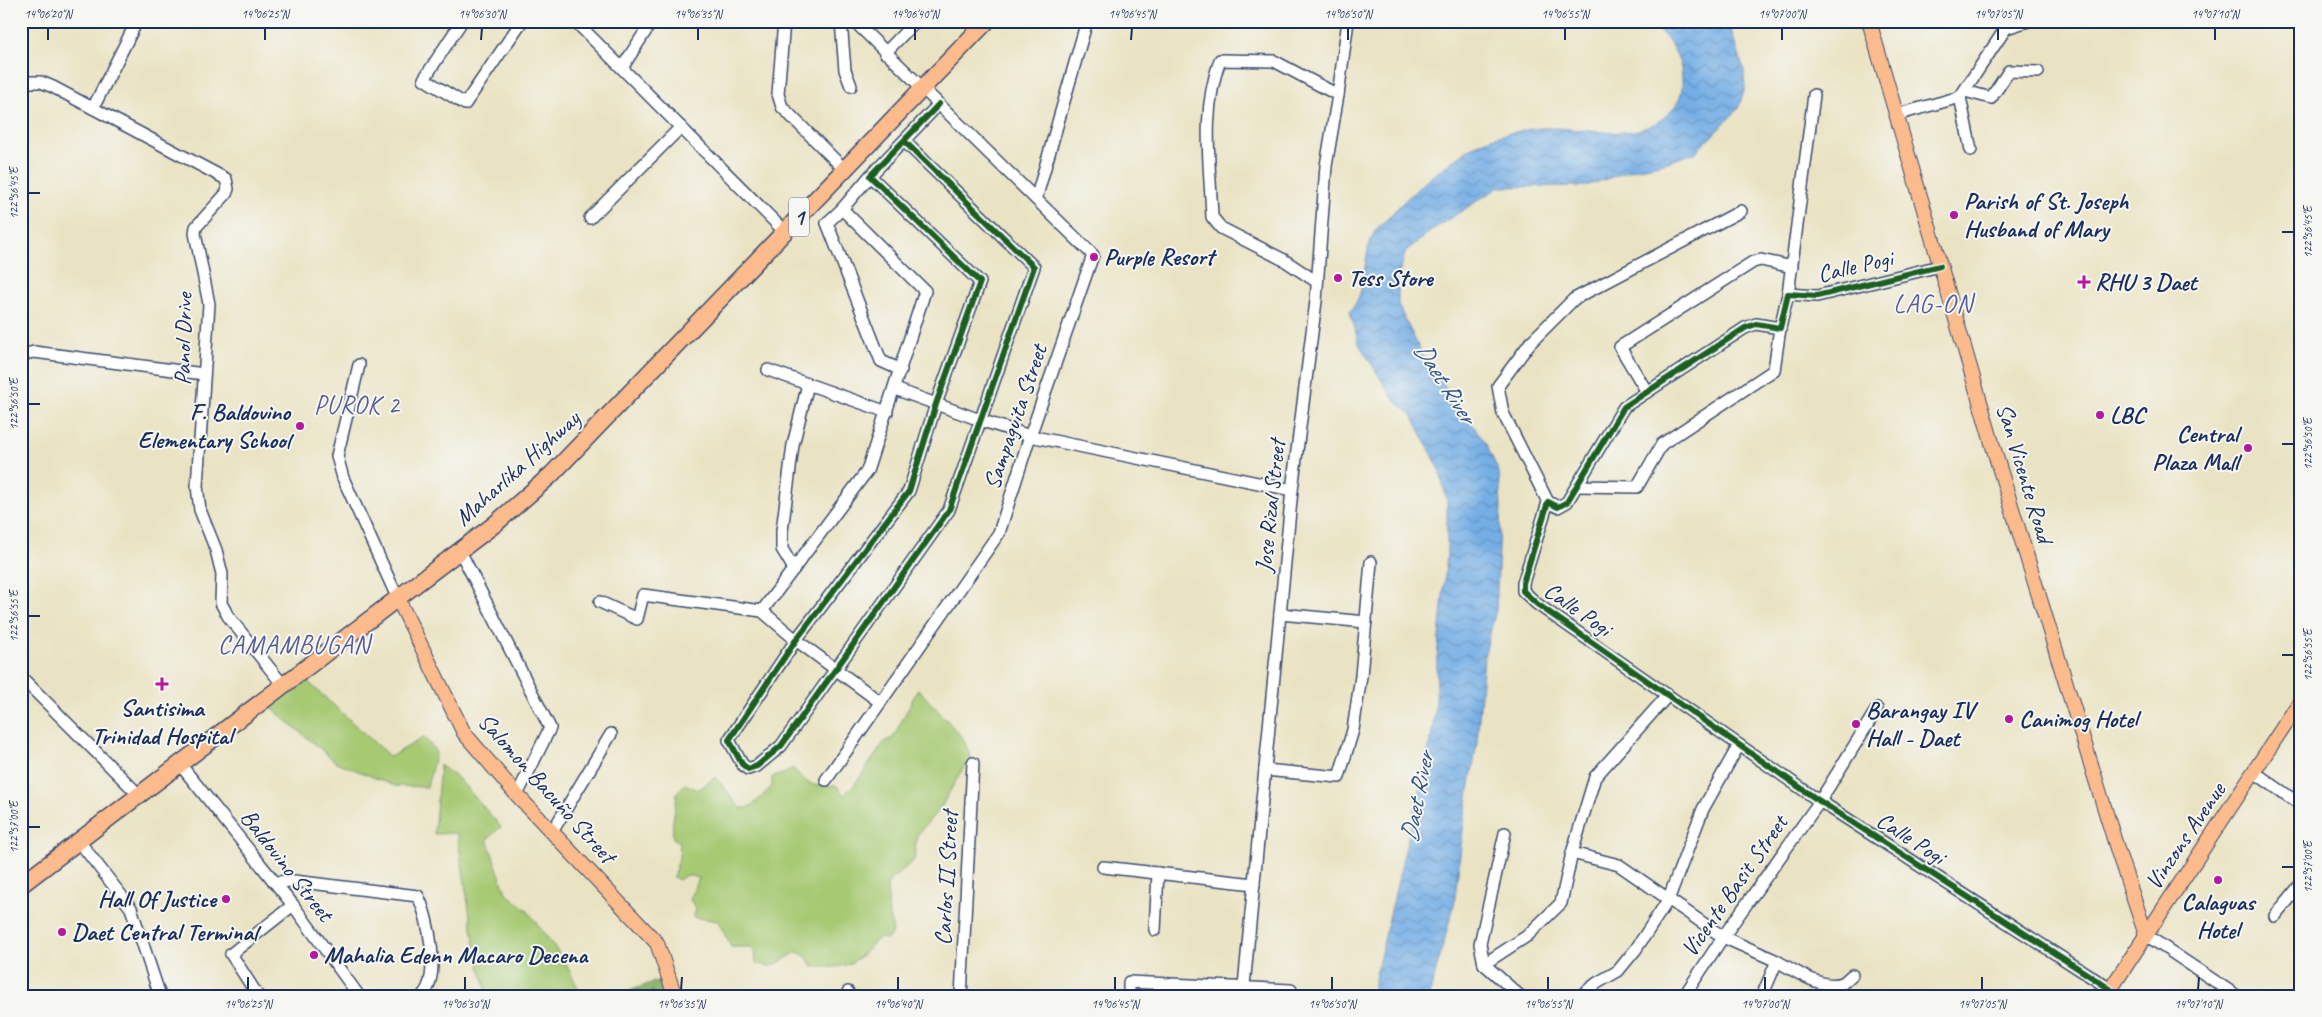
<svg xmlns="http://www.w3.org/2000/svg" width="2322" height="1017" font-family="Caveat,sans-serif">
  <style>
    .green { fill: #a6c972; stroke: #607c68 }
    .forest { fill: url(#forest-firs); stroke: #506e61 }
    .water { fill: url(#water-waves); stroke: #486ea2 }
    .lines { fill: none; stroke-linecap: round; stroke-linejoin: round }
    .minor-casing { stroke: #3a4a6d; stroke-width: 14 }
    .major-casing { stroke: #3a4a6d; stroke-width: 16 }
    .highway-casing { stroke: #3a4a6d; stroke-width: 19 }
    .minor { stroke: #fff; stroke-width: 11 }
    .major { stroke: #fbbb8d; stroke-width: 14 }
    .highway { stroke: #fbbb8d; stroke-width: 16 }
    .cycleway-casing { stroke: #f6f6f2; stroke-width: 9 }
    .cycleway { stroke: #1b5e20; stroke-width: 6 }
    .ticks { fill: none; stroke: #1b2f5e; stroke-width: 2 }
    .poi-dot { fill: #b5179e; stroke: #f6f6f2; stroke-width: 2 }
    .labels { text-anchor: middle; stroke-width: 4; stroke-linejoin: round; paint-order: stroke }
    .shield { fill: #f6f6f2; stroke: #5d6b8a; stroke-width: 1 }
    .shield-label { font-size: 22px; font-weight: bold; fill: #1b2f5e }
    .poi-label { font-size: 24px; font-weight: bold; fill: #1b2f5e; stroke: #f6f6f2; text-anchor: start }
    .street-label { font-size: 24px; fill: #1b2f5e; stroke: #f6f6f2 }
    .water-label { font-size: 25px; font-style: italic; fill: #365586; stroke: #f6f6f2 }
    .neighbourhood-label { font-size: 25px; letter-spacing: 1px; fill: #575d94; stroke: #f6f6f2 }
    .quarter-label { font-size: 26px; letter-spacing: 1px; fill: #575d94; stroke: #f6f6f2 }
    .neatline { fill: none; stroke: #1b2f5e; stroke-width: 2 }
    .ticks-label { font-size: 12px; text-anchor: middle; fill: #1b2f5e }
  </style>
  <defs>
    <pattern id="forest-firs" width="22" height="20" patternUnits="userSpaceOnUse" patternTransform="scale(1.25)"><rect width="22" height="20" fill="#84ad64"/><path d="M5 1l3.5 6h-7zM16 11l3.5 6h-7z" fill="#6b8d56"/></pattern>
    <pattern id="water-waves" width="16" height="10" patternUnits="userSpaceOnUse" patternTransform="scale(1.25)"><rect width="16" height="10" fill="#75aee5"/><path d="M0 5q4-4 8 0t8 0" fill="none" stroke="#5f8ebd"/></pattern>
  </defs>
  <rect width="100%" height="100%" fill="#f6f6f2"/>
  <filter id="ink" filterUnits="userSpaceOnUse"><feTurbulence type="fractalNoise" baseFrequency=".02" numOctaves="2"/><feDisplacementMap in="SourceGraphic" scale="10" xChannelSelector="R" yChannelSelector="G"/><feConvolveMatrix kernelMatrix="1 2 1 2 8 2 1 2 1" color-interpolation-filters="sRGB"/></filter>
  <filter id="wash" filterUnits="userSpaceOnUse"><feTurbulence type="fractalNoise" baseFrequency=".0096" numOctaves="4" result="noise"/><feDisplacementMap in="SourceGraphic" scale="20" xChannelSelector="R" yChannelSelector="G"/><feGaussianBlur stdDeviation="1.12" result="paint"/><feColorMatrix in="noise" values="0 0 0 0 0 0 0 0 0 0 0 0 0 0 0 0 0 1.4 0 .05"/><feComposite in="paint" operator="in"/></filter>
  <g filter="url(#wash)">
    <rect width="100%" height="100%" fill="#eae3c3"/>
    <g class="green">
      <polygon points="306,680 390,757 424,737 436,752 427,787 395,786 336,762 268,705"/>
      <path d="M 918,689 L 963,738 L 974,765 L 965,765 L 941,807 L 917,835 L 914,860 L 887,884 L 889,916 L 893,930 L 888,939 L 878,938 C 856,964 847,970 813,966 L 804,955 L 797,952 L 771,967 L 756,963 L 755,952 L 750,947 L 731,947 L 718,921 L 693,917 L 696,910 L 690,899 L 699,878 L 686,875 L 679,880 L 673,877 L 679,858 L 680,842 L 673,838 C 671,822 676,808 677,792 L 685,784 L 698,790 L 715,777 C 743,806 736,825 772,786 L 772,777 L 783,774 L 793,768 C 809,786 811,787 836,785 L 844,795 L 855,784 L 885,741 L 893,738 Z"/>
      <polygon points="440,765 458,778 501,827 487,839 506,893 527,910 564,960 582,996 488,996 476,953 457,833 434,834"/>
    </g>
    <polygon class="forest" points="667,977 673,996 616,996"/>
    <path class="water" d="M 1648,21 L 1728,21 L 1744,70 L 1745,88 L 1738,109 L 1695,153 L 1668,162 L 1632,170 L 1586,186 L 1499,187 L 1432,230 L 1406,251 L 1398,277 L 1398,305 L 1424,358 L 1485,442 L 1499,472 L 1501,507 L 1496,610 L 1484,657 L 1477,743 L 1464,821 L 1454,905 L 1429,996 L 1371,996 L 1431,739 L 1436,701 L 1437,658 L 1447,554 L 1447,501 L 1439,468 L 1412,415 L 1394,400 L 1359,344 L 1350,312 C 1353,307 1357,302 1359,296 C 1366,276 1364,252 1374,233 C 1376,228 1383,223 1387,219 C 1412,191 1442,167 1474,146 C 1490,136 1524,129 1543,128 C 1584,126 1634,146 1668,114 C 1680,103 1683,93 1682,77 C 1681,54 1666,34 1648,21 Z"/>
  </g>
  <g filter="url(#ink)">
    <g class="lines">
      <g class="minor-casing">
        <g id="minor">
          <polyline points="462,21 424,79 465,104 522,21"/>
          <polyline points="580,21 578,24 785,232"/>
          <polyline points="784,21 778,94 782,107 845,170"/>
          <polyline points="841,21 845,70 851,86"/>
          <polyline points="885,53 916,21"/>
          <polyline points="622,68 652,21"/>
          <polyline points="21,82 41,82 53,87 226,179 228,189 226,194 196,227 195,233 209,304 197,486 200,510 216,550 222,574 221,603 228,616 283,685"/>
          <polyline points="1965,91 1991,98 2009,71 2038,72"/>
          <polyline points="1960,97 1971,150"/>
          <polyline points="93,108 137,21"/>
          <polyline points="1896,115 1960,97 2006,28 2028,21"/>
          <polyline points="904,141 1034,267 949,510 781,746 757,766 748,769 742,764 729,740 796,640 909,491 936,404 980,282 870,176 939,104"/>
          <polyline points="1036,199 1087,21"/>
          <polyline points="842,209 827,223 881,361 901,370"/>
          <polyline points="590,218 681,127"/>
          <polyline points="1940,266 1817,296 1788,294 1780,328 1756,324 1745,328 1624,407 1567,502 1558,507 1548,502 1523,583 1523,591 1537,604 1815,798 2110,989"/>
          <path d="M 1317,282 L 1284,260 L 1221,228 L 1212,217 C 1210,163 1201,113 1220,60 L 1274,61 L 1338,95"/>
          <polyline points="1788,294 1814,95"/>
          <polyline points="21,355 34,352 204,374"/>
          <polyline points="359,365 337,456 343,478 398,599"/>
          <polyline points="768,370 887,412"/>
          <polyline points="895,389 980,420 1030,436 1292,490"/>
          <polyline points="1647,392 1620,347 1753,262 1761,260 1792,267"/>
          <polyline points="1577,486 1637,487 1662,444 1774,370 1780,328"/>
          <polyline points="1548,502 1503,413 1498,386 1530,343 1574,299 1741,211"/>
          <polyline points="460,551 550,728 517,795"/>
          <polyline points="794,569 782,549 782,531 793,445 808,384"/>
          <polyline points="600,602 637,619 643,595 762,611 796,640 880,702"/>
          <polyline points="762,611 867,471 925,291 842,209 870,176"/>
          <polyline points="1280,614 1366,622"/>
          <polyline points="21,677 138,794"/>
          <polyline points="179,763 293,905 359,996"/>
          <polyline points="1265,770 1339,777 1353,730 1361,676 1371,562"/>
          <polyline points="2254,772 2301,805"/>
          <polyline points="826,780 999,533 1030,436 1093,255 854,21"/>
          <polyline points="552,832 611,734"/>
          <polyline points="78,840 131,908 160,996"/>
          <polyline points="1572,853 1619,865 1723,937 1777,961 1762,996"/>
          <polyline points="1103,867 1254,884"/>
          <path d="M 274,882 L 294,881 L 418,896 C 429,918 441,978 422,996"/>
          <polyline points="2275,916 2301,884"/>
          <polyline points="1155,930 1158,873"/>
          <polyline points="2146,935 2237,996"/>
          <path d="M 1777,961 C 1795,971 1822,990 1843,983 L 1852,975"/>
          <polyline points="1484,964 1480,944 1505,833"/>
          <polyline points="258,996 231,954 293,905"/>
          <polyline points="847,996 848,992"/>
          <polyline points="961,996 973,763"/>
          <polyline points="1129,996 1129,982 1291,990 1290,996"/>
          <polyline points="1243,996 1292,490 1316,301 1326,166 1338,95 1348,21"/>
          <polyline points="1520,996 1484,964 1527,936 1561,903 1572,853 1595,777 1668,695"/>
          <polyline points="1580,996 1597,983 1618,971 1636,949 1668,900 1703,809 1739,745"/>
          <polyline points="1684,996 1723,937 1820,801 1877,709"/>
        </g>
      </g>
      <g class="major-casing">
        <g id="major">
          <polyline points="1869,21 1997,460 2119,855 2146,935"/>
          <polyline points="398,599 464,733 517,795 657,943 675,996"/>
          <polyline points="2106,996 2301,700"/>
        </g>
      </g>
      <g class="highway-casing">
        <polyline id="highway" points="21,885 495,524 551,475 987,21"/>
      </g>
      <use href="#minor" class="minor"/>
      <use href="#major" class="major"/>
      <use href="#highway" class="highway"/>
      <g class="cycleway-casing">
        <g id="cycleway">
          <polyline points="904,141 1034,267 949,510 781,746 757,766 748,769 742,764 729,740 796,640 909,491 936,404 980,282 870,176 939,104"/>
          <polyline points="1940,266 1817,296 1788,294 1780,328 1756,324 1745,328 1624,407 1567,502 1558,507 1548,502 1523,583 1523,591 1537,604 1815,798 2110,989"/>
        </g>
      </g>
      <use href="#cycleway" class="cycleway"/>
    </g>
  </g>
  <path class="ticks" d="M 48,40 L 48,28M 265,40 L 265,28M 481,40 L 482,28M 698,40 L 698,28M 915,40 L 915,28M 1131,40 L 1132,28M 1348,40 L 1348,28M 1565,40 L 1565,28M 1782,40 L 1782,28M 1998,40 L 1998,28M 2215,40 L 2215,28M 28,193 L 40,193M 2282,232 L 2294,232M 28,404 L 40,404M 2282,444 L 2294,444M 28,616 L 40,616M 2282,655 L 2294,655M 28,827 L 40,827M 2282,867 L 2294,867M 248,990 L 248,977M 465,990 L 465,977M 681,990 L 682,977M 898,990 L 898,977M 1115,990 L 1115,977M 1332,990 L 1332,977M 1548,990 L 1548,977M 1765,990 L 1765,977M 1982,990 L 1982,977M 2198,990 L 2199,977"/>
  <g class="poi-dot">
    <circle cx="1954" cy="215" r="5"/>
    <circle cx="1094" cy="257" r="5"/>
    <circle cx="1338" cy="278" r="5"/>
    <path d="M2081.5 274.5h5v5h5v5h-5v5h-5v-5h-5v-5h5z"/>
    <circle cx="2100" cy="415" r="5"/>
    <circle cx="300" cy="426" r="5"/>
    <circle cx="2248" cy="448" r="5"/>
    <path d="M159.5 676.5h5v5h5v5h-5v5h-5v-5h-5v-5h5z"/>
    <circle cx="2009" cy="719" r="5"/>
    <circle cx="1856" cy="724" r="5"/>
    <circle cx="2218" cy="880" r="5"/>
    <circle cx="226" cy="899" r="5"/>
    <circle cx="62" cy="932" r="5"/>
    <circle cx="314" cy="955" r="5"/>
  </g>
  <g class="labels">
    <rect class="shield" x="789" y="197.5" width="20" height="39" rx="4"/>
    <g class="shield-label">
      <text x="799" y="225">1</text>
    </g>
    <g class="poi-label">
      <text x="1964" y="209">Parish of St. Joseph<tspan x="1964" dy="28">Husband of Mary</tspan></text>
      <text x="1104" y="265">Purple Resort</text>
      <text x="1348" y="286">Tess Store</text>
      <text x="2095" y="290">RHU 3 Daet</text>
      <text x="290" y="420" text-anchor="end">F. Baldovino<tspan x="290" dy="28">Elementary School</tspan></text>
      <text x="2110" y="423">LBC</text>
      <text x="2238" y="442" text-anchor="end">Central<tspan x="2238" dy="28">Plaza Mall</tspan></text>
      <text x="162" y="716" text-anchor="middle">Santisima<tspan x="162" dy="28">Trinidad Hospital</tspan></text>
      <text x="1866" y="718">Barangay IV<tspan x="1866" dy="28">Hall - Daet</tspan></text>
      <text x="2019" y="727">Canimog Hotel</text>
      <text x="216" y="907" text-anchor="end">Hall Of Justice</text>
      <text x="2218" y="910" text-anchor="middle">Calaguas<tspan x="2218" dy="28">Hotel</tspan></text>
      <text x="72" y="940">Daet Central Terminal</text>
      <text x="324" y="963">Mahalia Edenn Macaro Decena</text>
    </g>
    <g class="street-label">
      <text transform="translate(1855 266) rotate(-13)" y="8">Calle Pogi</text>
      <text transform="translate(183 339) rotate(-89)" y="8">Panol Drive</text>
      <text transform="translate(1015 417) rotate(-71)" y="8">Sampaguita Street</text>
      <text transform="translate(517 468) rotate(-42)" y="8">Maharlika Highway</text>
      <text transform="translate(2025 473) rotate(73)" y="8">San Vicente Road</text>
      <text transform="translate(1270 506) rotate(-84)" y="8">Jose Rizal Street</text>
      <text transform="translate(1578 609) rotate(35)" y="8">Calle Pogi</text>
      <text transform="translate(547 788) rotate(48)" y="8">Salomon Bacuño Street</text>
      <text transform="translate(2185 836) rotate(-56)" y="8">Vinzons Avenue</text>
      <text transform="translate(1911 838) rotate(33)" y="8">Calle Pogi</text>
      <text transform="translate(287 865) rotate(52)" y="8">Baldovino Street</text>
      <text transform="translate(946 878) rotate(-87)" y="8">Carlos II Street</text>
      <text transform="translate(1734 886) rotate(-55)" y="8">Vicente Basit Street</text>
    </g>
    <g class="water-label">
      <text transform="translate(1446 382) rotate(57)" y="9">Daet River</text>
      <text transform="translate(1416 797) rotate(-79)" y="9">Daet River</text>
    </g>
    <g class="neighbourhood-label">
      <text x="357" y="413">PUROK 2</text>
    </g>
    <g class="quarter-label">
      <text x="1933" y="312">LAG-ON</text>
      <text x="294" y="653">CAMAMBUGAN</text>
    </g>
  </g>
  <rect width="2322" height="1017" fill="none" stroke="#f6f6f2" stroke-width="55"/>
  <rect x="28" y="28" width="2266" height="962" class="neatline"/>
  <g class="ticks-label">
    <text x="48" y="18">14°06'20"N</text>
    <text x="265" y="18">14°06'25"N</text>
    <text x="482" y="18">14°06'30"N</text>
    <text x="698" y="18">14°06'35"N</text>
    <text x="915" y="18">14°06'40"N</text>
    <text x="1132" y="18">14°06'45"N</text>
    <text x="1348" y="18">14°06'50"N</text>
    <text x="1565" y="18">14°06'55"N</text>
    <text x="1782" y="18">14°07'00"N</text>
    <text x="1998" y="18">14°07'05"N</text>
    <text x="2215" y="18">14°07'10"N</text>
    <text transform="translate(14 193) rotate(-90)" y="4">122°56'45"E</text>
    <text transform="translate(2308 232) rotate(-90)" y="4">122°56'45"E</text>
    <text transform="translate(14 404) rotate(-90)" y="4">122°56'50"E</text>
    <text transform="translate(2308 444) rotate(-90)" y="4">122°56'50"E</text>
    <text transform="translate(14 616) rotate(-90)" y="4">122°56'55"E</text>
    <text transform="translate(2308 655) rotate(-90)" y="4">122°56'55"E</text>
    <text transform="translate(14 827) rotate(-90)" y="4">122°57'00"E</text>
    <text transform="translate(2308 867) rotate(-90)" y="4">122°57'00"E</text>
    <text x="248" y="1008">14°06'25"N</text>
    <text x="465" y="1008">14°06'30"N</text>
    <text x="681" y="1008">14°06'35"N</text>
    <text x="898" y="1008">14°06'40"N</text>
    <text x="1115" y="1008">14°06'45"N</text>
    <text x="1332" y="1008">14°06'50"N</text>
    <text x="1548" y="1008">14°06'55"N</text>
    <text x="1765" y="1008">14°07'00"N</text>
    <text x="1982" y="1008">14°07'05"N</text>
    <text x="2198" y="1008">14°07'10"N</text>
  </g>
</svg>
